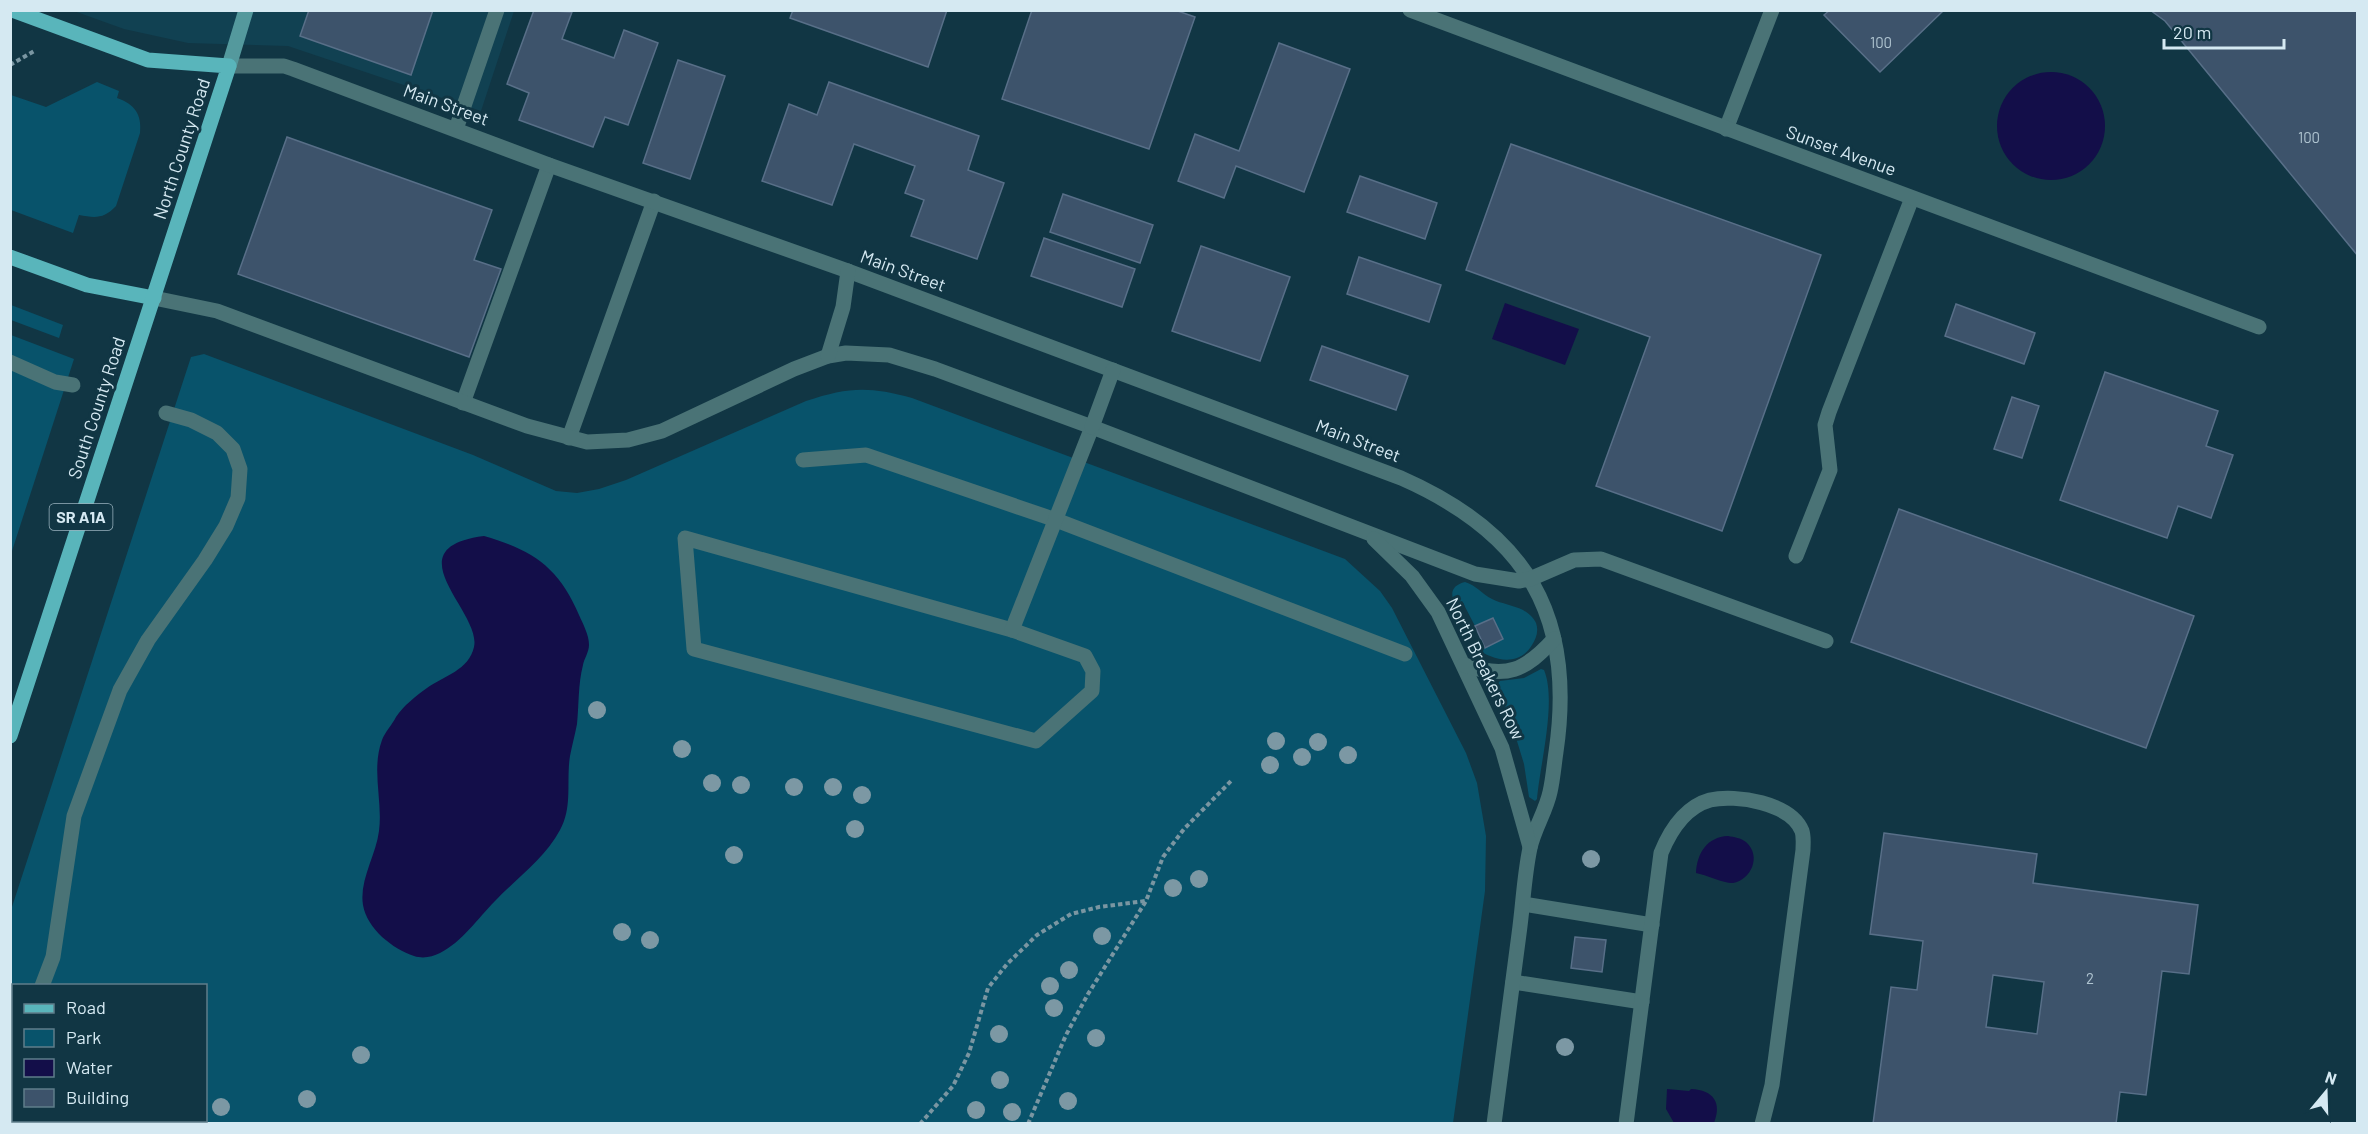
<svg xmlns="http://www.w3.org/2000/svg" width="2368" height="1134" font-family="Barlow,sans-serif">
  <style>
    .built { fill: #114152 }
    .green { fill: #08536b; fill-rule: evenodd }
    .water { fill: #130e49 }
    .building { fill: #3d536b; stroke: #586f88; stroke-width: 1.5; fill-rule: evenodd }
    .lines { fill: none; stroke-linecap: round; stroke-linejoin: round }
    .path { stroke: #7a96a2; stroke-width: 4; stroke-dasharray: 4.5 3; stroke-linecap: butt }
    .lane { stroke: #4a7376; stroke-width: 15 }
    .street { stroke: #4a7376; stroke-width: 15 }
    .secondary { stroke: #54999d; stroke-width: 15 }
    .primary { stroke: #59b5bb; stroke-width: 15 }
    .tree { fill: #7c98a4 }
    .labels { text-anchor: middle; stroke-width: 6; stroke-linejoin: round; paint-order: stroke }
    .number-label { font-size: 15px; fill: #afc4d0 }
    .shield { fill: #113644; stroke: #9ab3be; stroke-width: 1.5 }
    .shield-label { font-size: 16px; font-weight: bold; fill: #d5e9f2 }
    .street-label { font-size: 18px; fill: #d5e9f2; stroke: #113644 }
  </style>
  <rect width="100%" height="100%" fill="#113644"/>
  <polygon class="built" points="74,11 514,11 481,111 288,46 188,43 124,29"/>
  <g class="green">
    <path d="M 97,82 L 119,91 L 117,98 C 135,104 142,115 140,133 L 116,206 C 104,219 95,218 79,215 L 73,233 L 11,210 L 11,95 L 46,107 Z"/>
    <polygon points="11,305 63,325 59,338 11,320"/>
    <polygon points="11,335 74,359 11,554"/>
    <path d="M 204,354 L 473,455 L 556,491 L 577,493 L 599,489 L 626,480 L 806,401 C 848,387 869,386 912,398 L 1345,559 L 1380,591 L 1392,608 L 1466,753 L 1477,783 L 1486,836 L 1485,891 L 1453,1123 L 11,1124 L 11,910 L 191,357 ZM 14,986 L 206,986 L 206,1120 L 14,1120 Z"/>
    <path d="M 1465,582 C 1476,585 1482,594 1492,599 C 1502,604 1513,605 1523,610 C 1528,613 1534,618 1536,623 C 1539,631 1536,639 1532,645 C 1519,667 1493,661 1476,648 L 1475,646 L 1483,643 L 1485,648 L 1503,639 L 1493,619 L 1475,626 L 1462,601 L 1455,604 C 1449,592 1453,585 1465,582 Z"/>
    <path d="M 1541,669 L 1544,670 C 1557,701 1540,764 1537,799 L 1535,801 L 1529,797 L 1524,764 L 1513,728 L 1496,686 L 1500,681 L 1524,678 Z"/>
  </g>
  <g class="water">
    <circle cx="2051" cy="126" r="54"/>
    <polygon points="1505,303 1579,329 1565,365 1492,339"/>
    <path d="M 484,536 C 532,550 559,567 579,615 C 583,624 589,635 589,645 C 589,652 584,659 583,665 C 578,684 579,705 577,724 C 575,735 572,745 570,756 C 566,781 573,807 560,830 C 545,858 516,879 495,901 C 478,918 462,942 440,953 C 432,957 423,959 414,956 C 393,949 367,929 363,905 C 359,881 376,855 379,831 C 383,801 371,770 382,740 C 385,732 392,725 396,717 C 403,706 416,696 427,688 C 444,676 469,670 474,647 C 482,612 391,548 484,536 Z"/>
    <path d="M 1728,836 C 1734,837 1741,838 1746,842 C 1762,856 1751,880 1733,883 C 1726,884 1706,875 1696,873 C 1697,853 1707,837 1728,836 Z"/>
    <path d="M 1667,1089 L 1689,1091 L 1691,1089 C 1714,1090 1722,1103 1714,1123 L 1674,1123 L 1666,1109 Z"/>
  </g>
  <g class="building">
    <polygon points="309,10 433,10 411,75 300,36"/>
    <polygon points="534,10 572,12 562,39 614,58 624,30 658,43 628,125 605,117 593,147 519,120 529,93 507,84"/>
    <polygon points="793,10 947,10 928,67 790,18"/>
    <polygon points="1032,10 1175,10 1195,17 1149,149 1002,99"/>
    <polygon points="1830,10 1944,10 1880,72 1824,15"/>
    <polygon points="2150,10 2358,10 2358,256 2165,21"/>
    <polygon points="1279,43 1350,69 1304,192 1236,166 1224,198 1178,181 1195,134 1239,151"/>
    <polygon points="678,60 725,76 690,179 643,163"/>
    <polygon points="829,82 979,136 968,170 1004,183 977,259 911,236 924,200 905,193 915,166 854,144 832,205 762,181 789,104 817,115"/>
    <polygon points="287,137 492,210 474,260 501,269 469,357 238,274"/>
    <polygon points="1511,144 1821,255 1722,531 1596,486 1650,337 1466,270"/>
    <polygon points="1360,176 1437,203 1425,239 1347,212"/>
    <polygon points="1063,194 1153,225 1140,263 1050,232"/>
    <polygon points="1044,238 1135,269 1122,307 1031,276"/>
    <polygon points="1201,246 1290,277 1260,361 1172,331"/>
    <polygon points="1359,257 1441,285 1429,322 1347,294"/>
    <polygon points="1956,304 2035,333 2024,364 1945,336"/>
    <polygon points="1322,346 1408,376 1396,410 1310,380"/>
    <polygon points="2105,372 2218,411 2206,446 2233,455 2211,518 2178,506 2167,538 2060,500"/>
    <polygon points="2012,397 2039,406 2022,458 1994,449"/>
    <polygon points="1899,509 2194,616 2146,748 1851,642"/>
    <polygon points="1493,618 1503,639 1485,648 1475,626"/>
    <path d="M 1884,833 L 2037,854 L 2033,883 L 2198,905 L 2189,974 L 2162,971 L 2146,1095 L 2120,1092 L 2116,1124 L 1873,1124 L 1891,987 L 1917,990 L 1923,941 L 1870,934 ZM 1993,975 L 2044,982 L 2037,1034 L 1986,1027 Z"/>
    <polygon points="1575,937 1606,940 1602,972 1571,968"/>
  </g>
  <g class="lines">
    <g class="path">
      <polyline points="10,65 36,50"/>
      <polyline points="920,1124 953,1086 969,1053 988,988 1007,964 1037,935 1071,914 1099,907 1145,901"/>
      <polyline points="1028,1124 1066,1035 1088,994 1146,901 1163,857 1184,829 1231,781"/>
    </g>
    <g class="lane">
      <polyline points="456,129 497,10"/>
      <polyline points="1726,129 1772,10"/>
      <polyline points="10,362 55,382 73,385"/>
      <polyline points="463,403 549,165"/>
      <polyline points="569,438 654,201"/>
      <polyline points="803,460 866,455 1056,520 1405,654"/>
      <polygon points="685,538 1012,630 1085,656 1093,671 1092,691 1036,741 694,649"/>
      <polyline points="1796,556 1830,470 1825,425 1829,412 1912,198"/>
      <polyline points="1012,630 1092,427"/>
      <polyline points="1523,904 1652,925"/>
      <polyline points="1513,982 1642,1002"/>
      <polyline points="42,986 53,957 74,816 120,690 148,640 205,560 226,526 238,498 240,469 233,449 217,433 191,420 166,413"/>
      <polyline points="10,1068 14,1060"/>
      <path d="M 1626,1124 L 1661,853 C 1670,831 1685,807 1710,800 C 1736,794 1791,803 1802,831 C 1804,837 1803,844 1803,850 L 1772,1085 L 1762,1124"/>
    </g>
    <g class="street">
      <polyline points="1410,10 2259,327"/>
      <path d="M 229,66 L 284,66 L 293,69 L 549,165 L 848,271 L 1401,478 C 1526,533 1576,615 1556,752 C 1554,765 1553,779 1550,792 C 1546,811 1534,829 1530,848 C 1524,876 1523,906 1519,934 C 1511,997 1503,1060 1494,1124"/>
      <polyline points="154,298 217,311 527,426 587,442 628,440 662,431 794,369 828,356 846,353 889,355 935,369 1092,427 1475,574 1519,581 1530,579 1574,560 1601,559 1826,641"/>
      <polyline points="828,356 843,307 848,271"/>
      <polyline points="1092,427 1113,370"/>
      <polyline points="1374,539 1412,576 1438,612 1502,748 1530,847"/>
      <path d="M 1464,665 C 1507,679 1525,671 1554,639"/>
    </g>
    <polyline class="secondary" points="229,66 246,10"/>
    <g class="primary">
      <polyline points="10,257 87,285 154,298"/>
      <polyline points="10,736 229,66 148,60 12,10"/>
    </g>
  </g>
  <g class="tree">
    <circle cx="597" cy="710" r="9"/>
    <circle cx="1276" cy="741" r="9"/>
    <circle cx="1318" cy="742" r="9"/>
    <circle cx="682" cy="749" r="9"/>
    <circle cx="1348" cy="755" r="9"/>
    <circle cx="1302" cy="757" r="9"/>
    <circle cx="1270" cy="765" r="9"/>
    <circle cx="712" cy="783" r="9"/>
    <circle cx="741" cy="785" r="9"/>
    <circle cx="794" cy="787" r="9"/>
    <circle cx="833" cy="787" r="9"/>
    <circle cx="862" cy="795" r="9"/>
    <circle cx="855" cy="829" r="9"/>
    <circle cx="734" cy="855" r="9"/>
    <circle cx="1591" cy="859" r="9"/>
    <circle cx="1199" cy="879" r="9"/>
    <circle cx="1173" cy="888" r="9"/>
    <circle cx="622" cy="932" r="9"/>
    <circle cx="1102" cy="936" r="9"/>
    <circle cx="650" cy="940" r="9"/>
    <circle cx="1069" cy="970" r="9"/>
    <circle cx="1050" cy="986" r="9"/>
    <circle cx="1054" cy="1008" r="9"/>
    <circle cx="999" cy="1034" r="9"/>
    <circle cx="1096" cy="1038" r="9"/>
    <circle cx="1565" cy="1047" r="9"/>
    <circle cx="361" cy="1055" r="9"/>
    <circle cx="1000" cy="1080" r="9"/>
    <circle cx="307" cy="1099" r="9"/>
    <circle cx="1068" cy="1101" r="9"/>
    <circle cx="221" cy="1107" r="9"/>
    <circle cx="976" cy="1110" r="9"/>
    <circle cx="1012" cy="1112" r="9"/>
  </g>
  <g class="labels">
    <g class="number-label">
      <text x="1881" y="48">100</text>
      <text x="2309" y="143">100</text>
      <text x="2090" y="984">2</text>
    </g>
    <rect class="shield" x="49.5" y="504" width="63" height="26" rx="4.5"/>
    <g class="shield-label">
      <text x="81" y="523">SR A1A</text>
    </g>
    <g class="street-label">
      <text transform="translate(446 105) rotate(20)" y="6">Main Street</text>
      <text transform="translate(182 149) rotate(-72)" y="6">North County Road</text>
      <text transform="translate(1841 151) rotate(20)" y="6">Sunset Avenue</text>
      <text transform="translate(903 271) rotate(20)" y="6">Main Street</text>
      <text transform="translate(97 408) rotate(-72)" y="6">South County Road</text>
      <text transform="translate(1358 441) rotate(21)" y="6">Main Street</text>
      <text transform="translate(1485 669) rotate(64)" y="6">North Breakers Row</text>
    </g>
  </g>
  <rect width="2368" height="1134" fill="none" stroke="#d5e9f2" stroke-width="24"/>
  <rect x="12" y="984" width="195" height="138" fill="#113644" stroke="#5f7e8a" stroke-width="1.5"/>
  <rect x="24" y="1004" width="30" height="9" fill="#59b5bb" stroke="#5f7e8a" stroke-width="1.5"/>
  <text x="66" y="1014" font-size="18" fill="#d5e9f2">Road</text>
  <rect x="24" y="1029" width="30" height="18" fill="#08536b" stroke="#5f7e8a" stroke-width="1.5"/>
  <text x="66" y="1044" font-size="18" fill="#d5e9f2">Park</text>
  <rect x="24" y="1059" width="30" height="18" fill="#130e49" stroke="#5f7e8a" stroke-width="1.5"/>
  <text x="66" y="1074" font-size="18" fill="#d5e9f2">Water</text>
  <rect x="24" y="1089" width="30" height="18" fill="#3d536b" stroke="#5f7e8a" stroke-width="1.5"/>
  <text x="66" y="1104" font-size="18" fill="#d5e9f2">Building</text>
  <g transform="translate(2326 1092) rotate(19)" stroke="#113644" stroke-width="4.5" paint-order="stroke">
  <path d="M0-4.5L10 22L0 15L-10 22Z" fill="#d5e9f2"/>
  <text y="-9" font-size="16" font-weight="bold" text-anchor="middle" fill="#d5e9f2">N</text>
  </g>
  <path d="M2164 39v9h120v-9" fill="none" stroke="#d5e9f2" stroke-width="3"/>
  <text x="2173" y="39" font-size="18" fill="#d5e9f2" stroke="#113644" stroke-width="4.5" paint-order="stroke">20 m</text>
</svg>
